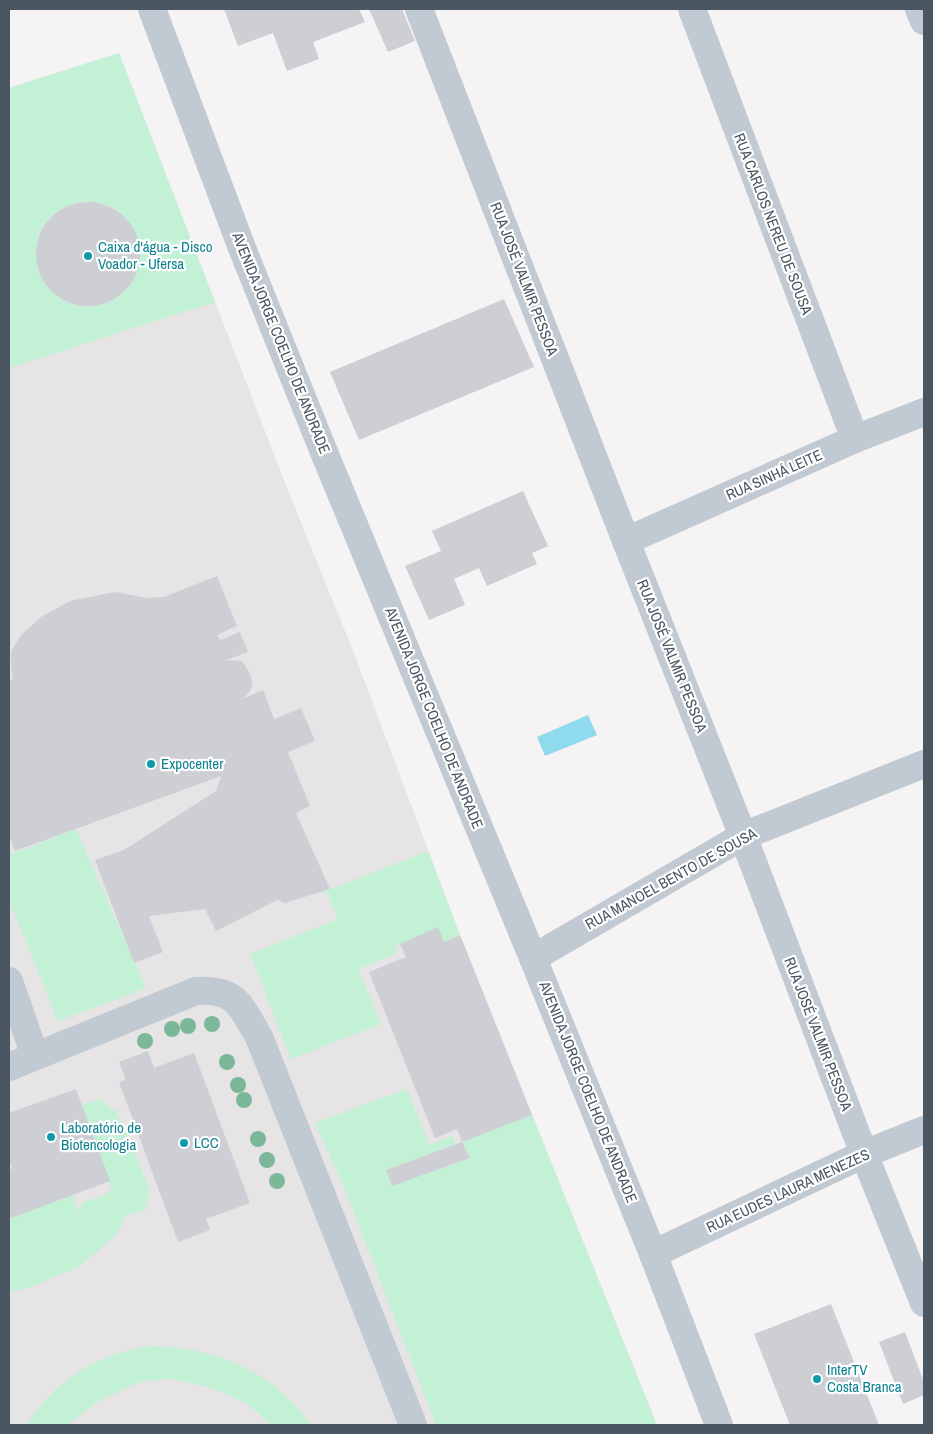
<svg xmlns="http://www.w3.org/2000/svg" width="933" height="1434" font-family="'Archivo Narrow',sans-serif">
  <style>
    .education { fill: #e6e4e5 }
    .green { fill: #c3f1d5; fill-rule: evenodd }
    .water { fill: #90daee }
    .building { fill: #cdcfd5 }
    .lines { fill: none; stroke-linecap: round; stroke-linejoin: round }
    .minor { stroke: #c1cad2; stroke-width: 28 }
    .tree { fill: #7bb799 }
    .culture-dot { fill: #0f9aa8; stroke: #fff; stroke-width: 2 }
    .labels { text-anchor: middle; stroke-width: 4.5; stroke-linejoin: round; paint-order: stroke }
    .street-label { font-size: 15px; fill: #4a5661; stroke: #fff }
    .culture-label { font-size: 15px; fill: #0d838f; stroke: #fff; text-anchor: start }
  </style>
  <rect width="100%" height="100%" fill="#f5f3f3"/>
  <polygon class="education" points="119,53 287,488 354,653 460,935 657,1425 9,1425 9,88"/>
  <g class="green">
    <path d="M 119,53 L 215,302 L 9,368 L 9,88 ZM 86,201 C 96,203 107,203 115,209 C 135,222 145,246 138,268 C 132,286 121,299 103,304 C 37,324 0,216 86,201 Z"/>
    <polygon points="76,829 146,988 58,1021 9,900 9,855"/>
    <polygon points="428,851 460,935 444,942 438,928 395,946 397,953 358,969 381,1024 291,1059 250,954 338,919 325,891"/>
    <polygon points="407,1089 429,1145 452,1136 456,1144 386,1170 392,1186 470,1158 462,1142 532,1115 657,1425 436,1425 346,1192 315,1123"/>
    <polygon points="98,1099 116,1111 135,1151 149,1190 146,1210 126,1215 117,1234 80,1266 34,1286 9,1293 9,1212 11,1218 72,1195 80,1213 82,1203 107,1194 112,1188 82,1105"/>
    <path d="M 154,1346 C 219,1349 273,1371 311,1425 L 272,1425 L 247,1404 L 222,1392 L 208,1387 L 172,1379 L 145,1381 L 133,1385 L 99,1401 L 67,1425 L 27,1425 C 53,1381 103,1350 154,1346 Z"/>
  </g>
  <polygon class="water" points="588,715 597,735 545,756 537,737"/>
  <g class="building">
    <polygon points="224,9 359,9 365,22 313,42 319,59 287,71 273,33 238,46"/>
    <polygon points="369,9 402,9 415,41 388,52"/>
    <circle cx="88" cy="254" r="52"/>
    <polygon points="504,299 534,367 359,440 330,372"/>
    <polygon points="523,491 548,546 532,553 537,564 487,586 479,568 454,579 465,605 429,620 405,566 441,551 432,531"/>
    <polygon points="217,576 237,626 217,635 220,640 240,632 248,652 224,661 232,660 242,661 248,670 252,680 252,687 247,695 240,700 263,690 274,719 301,708 315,741 288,752 310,806 296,813 330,889 285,903 277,900 216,931 205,909 149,916 163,952 134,963 95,860 124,850 216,791 221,776 15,851 9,836 9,681 13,679 11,667 11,652 21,635 41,617 70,601 115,592 148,598 164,597"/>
    <polygon points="438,927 444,942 460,935 532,1115 462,1142 470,1158 392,1186 386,1170 462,1142 457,1129 435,1138 369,972 406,957 400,944"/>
    <polygon points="148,1051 154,1068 194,1053 250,1203 206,1219 210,1230 178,1242 119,1082 126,1080 119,1062"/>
    <polygon points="76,1089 110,1181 11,1218 9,1212 9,1170 12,1169 9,1160 9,1113"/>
    <polygon points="831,1304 879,1425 790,1425 754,1334"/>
    <polygon points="905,1332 924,1382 924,1395 903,1404 879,1342"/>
  </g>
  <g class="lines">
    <g class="minor">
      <polyline points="152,9 242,248 326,457 533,958 653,1254 719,1425"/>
      <polyline points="419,9 626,541 743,836 864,1154 924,1303"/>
      <polyline points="692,9 855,439"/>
      <polyline points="919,9 924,21"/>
      <polyline points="626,541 855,439 924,412"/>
      <polyline points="533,958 743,836 924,764"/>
      <polyline points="9,981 35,1056"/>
      <path d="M 9,1067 L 196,991 C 237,989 240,1005 259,1037 L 413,1425"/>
      <polyline points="653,1254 864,1154 924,1130"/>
    </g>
  </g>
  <g class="tree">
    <circle cx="212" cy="1024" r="8"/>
    <circle cx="188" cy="1026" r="8"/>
    <circle cx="172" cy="1029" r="8"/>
    <circle cx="145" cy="1041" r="8"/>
    <circle cx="227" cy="1062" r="8"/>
    <circle cx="238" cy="1085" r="8"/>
    <circle cx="244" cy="1100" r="8"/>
    <circle cx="258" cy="1139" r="8"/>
    <circle cx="267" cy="1160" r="8"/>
    <circle cx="277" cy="1181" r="8"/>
  </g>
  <g class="culture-dot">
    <circle cx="88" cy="256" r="5"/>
    <circle cx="151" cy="764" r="5"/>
    <circle cx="51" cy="1137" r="5"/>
    <circle cx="184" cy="1143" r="5"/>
    <circle cx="817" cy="1379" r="5"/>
  </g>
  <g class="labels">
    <g class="street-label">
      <text transform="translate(773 224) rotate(69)" y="5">RUA CARLOS NEREU DE SOUSA</text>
      <text transform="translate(524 279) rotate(69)" y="5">RUA JOSÉ VALMIR PESSOA</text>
      <text transform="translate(281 343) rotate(68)" y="5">AVENIDA JORGE COELHO DE ANDRADE</text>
      <text transform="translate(774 475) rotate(-24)" y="5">RUA SINHÁ LEITE</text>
      <text transform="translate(672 656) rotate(68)" y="5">RUA JOSÉ VALMIR PESSOA</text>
      <text transform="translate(434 718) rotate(68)" y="5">AVENIDA JORGE COELHO DE ANDRADE</text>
      <text transform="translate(671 879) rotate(-29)" y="5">RUA MANOEL BENTO DE SOUSA</text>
      <text transform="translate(818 1034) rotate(69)" y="5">RUA JOSÉ VALMIR PESSOA</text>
      <text transform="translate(588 1092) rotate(68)" y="5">AVENIDA JORGE COELHO DE ANDRADE</text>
      <text transform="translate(788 1191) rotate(-25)" y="5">RUA EUDES LAURA MENEZES</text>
    </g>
    <g class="culture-label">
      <text x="98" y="252">Caixa d'água - Disco<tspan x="98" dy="17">Voador - Ufersa</tspan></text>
      <text x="161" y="769">Expocenter</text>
      <text x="61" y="1133">Laboratório de<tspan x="61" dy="17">Biotencologia</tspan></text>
      <text x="194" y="1148">LCC</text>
      <text x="827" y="1375">InterTV<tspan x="827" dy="17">Costa Branca</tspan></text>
    </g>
  </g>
  <rect width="933" height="1434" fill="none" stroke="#4a5661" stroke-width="20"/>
</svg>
